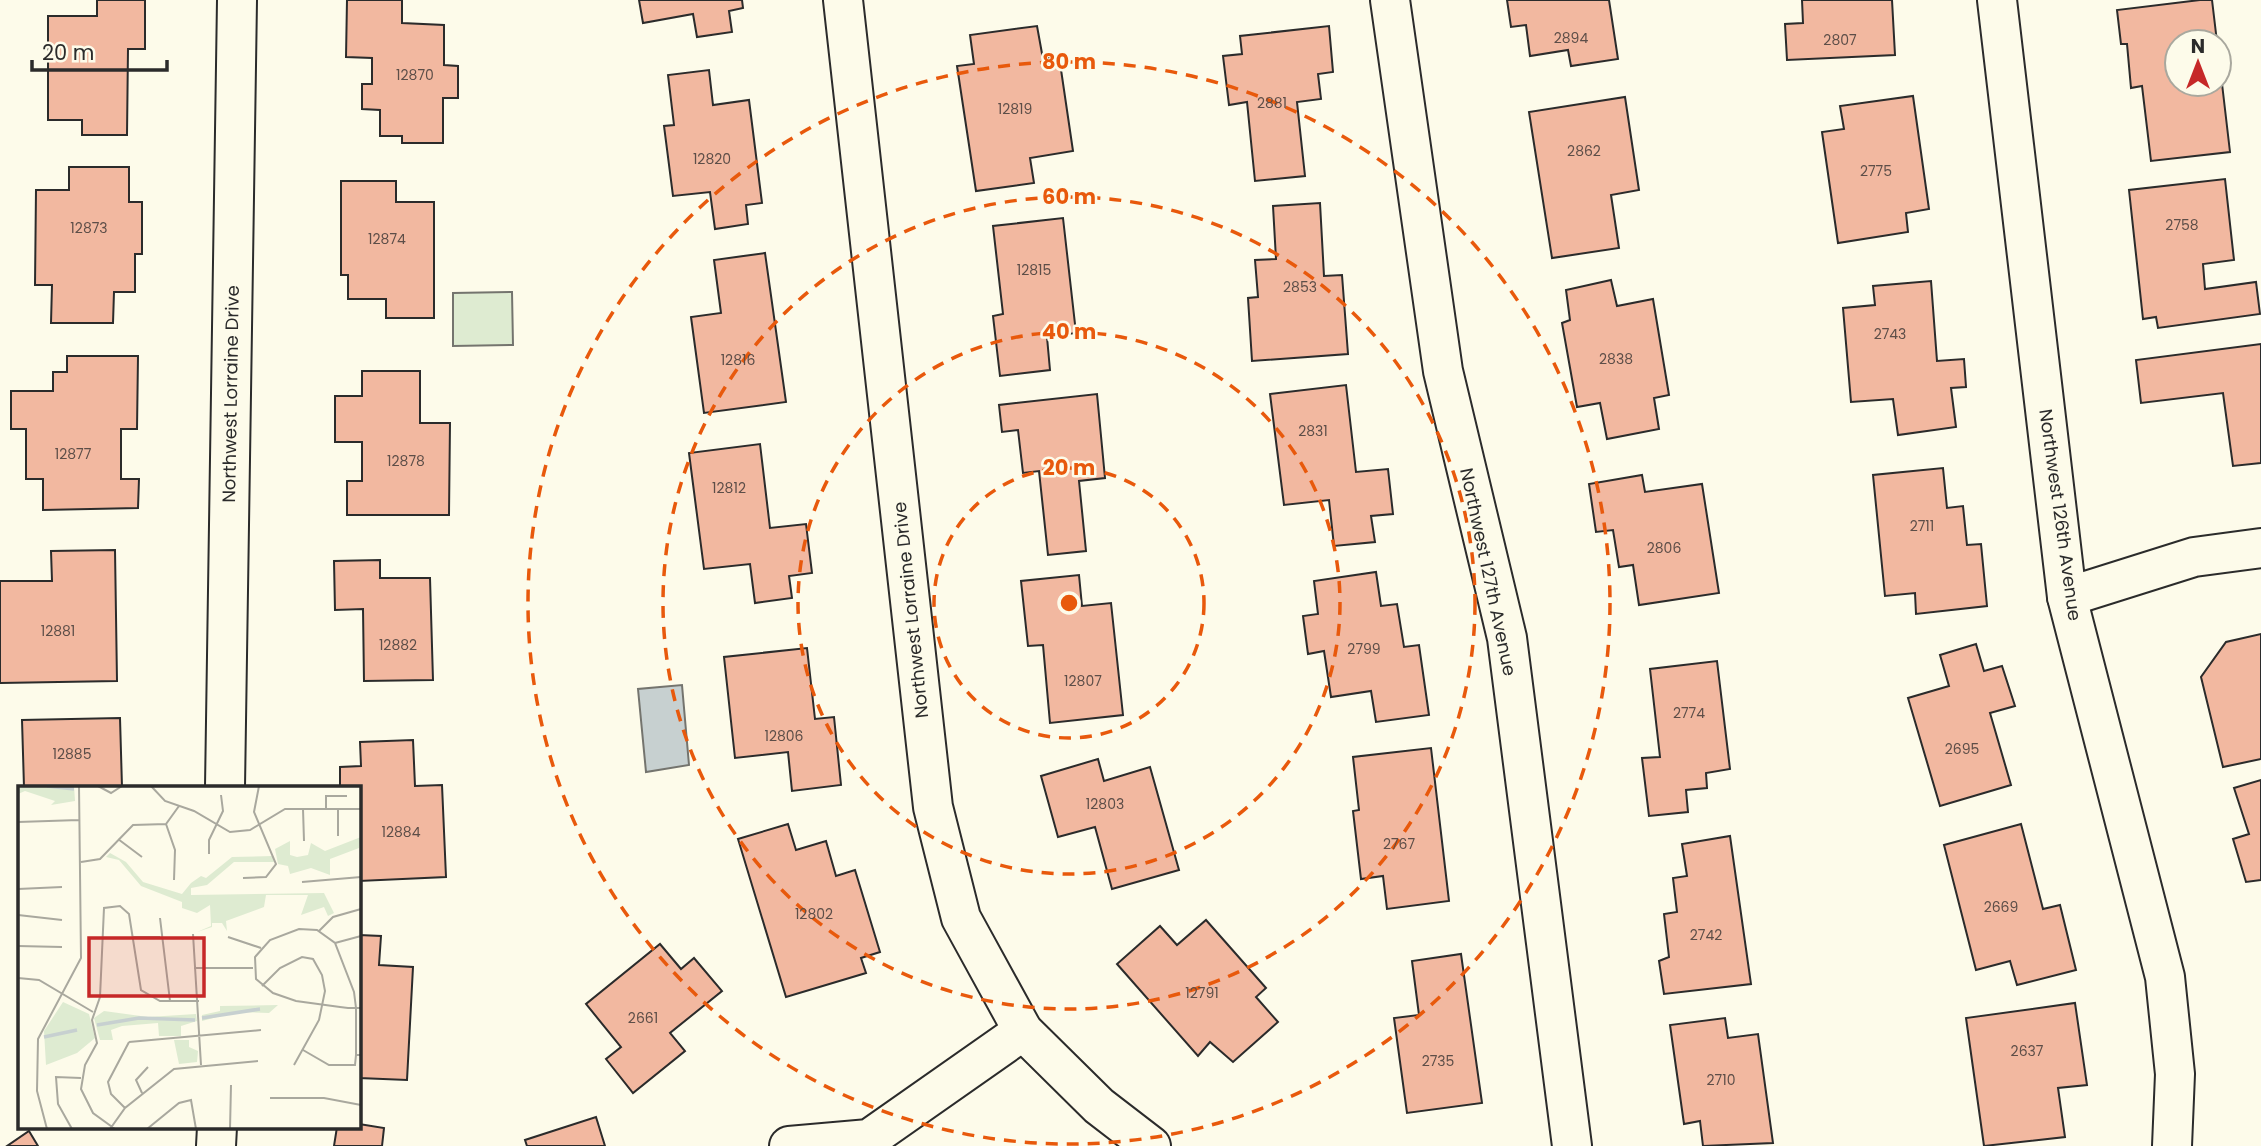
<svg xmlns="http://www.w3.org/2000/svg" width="2261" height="1146" font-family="Poppins,sans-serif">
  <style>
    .green { fill: #deebd1; stroke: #74746e; stroke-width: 2 }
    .water { fill: #c7d0d0; stroke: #74746e; stroke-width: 2 }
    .building { fill: #f2b8a0; stroke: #2b2b2b; stroke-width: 2 }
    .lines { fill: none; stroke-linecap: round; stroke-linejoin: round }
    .minor-casing { stroke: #2b2b2b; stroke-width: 42 }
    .minor { stroke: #fdfbea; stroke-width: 38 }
    .ring { fill: none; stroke: #e8590c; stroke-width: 3.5; stroke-dasharray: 12 9 }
    .labels { text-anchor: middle; stroke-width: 5; stroke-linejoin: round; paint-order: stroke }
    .number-label { font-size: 14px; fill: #5d4e48 }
    .street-label { font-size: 18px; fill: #2b2b2b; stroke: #fdfbea }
    .inset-river { fill: none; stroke: #c7d0d0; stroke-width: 3.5 }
    .inset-road { fill: none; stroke: #a9a89e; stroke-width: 2 }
    .view { fill: #c62828; fill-opacity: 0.15; stroke: #c62828; stroke-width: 3.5 }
    .inset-edge { fill: none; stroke: #2b2b2b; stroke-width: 3.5 }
    .centre { fill: #e8590c; stroke: #fdfbea; stroke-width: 3.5 }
    .ring-label { font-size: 21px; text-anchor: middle; font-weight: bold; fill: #e8590c; stroke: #fdfbea; stroke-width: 5; stroke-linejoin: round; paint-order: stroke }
  </style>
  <rect width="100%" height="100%" fill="#fdfbea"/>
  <polygon class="green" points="512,292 513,345 453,346 453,293"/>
  <polygon class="water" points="682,685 689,765 646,772 638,689"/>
  <g class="building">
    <polygon points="97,0 145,0 145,49 128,49 127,135 82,135 82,120 48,120 48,16 97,16"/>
    <polygon points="347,0 402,0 402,23 444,25 444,65 458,66 458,98 443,98 443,143 402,143 402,136 380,136 380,110 362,109 362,84 372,84 372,58 346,57"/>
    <polygon points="639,0 742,0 743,8 729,11 732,32 697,37 693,14 643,23"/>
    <polygon points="1507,0 1609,0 1618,59 1571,66 1568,50 1530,56 1526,25 1511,27"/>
    <polygon points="1802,0 1892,0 1895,55 1787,60 1785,24 1803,23"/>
    <polygon points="2200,0 2212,0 2217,42 2177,42 2177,84 2219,84 2219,58 2230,152 2151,161 2142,86 2131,88 2127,44 2121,44 2117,10"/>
    <polygon points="1037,26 1043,59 1059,56 1073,151 1030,158 1034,183 976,191 957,66 974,64 970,35"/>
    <polygon points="1329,26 1333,72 1318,74 1321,99 1297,102 1305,176 1255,181 1247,102 1229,105 1223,56 1242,54 1240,36"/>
    <polygon points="709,70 713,105 749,100 762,203 746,205 748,224 715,229 710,192 673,196 664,126 674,125 668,75"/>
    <polygon points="1913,96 1929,209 1906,213 1908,232 1838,243 1822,132 1844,129 1840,106"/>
    <polygon points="1625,97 1639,190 1611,195 1619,248 1552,258 1529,112"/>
    <polygon points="69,167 129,167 129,202 142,202 142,254 135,254 135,292 114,292 113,323 51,323 52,285 35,285 36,190 69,190"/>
    <polygon points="2225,179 2234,260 2203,264 2205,289 2256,282 2260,314 2158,328 2156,317 2143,319 2129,190"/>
    <polygon points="341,181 396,181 396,202 434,202 434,318 386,318 386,299 348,299 348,275 341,275"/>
    <polygon points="1320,203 1324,276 1342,275 1348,354 1252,361 1248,298 1258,297 1255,260 1276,259 1273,206"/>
    <polygon points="1063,218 1076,333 1047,337 1050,370 1000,376 993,316 1003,314 993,226"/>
    <polygon points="765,253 786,402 704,413 691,317 721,313 714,260"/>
    <polygon points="1611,280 1617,306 1653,299 1669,395 1654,398 1659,429 1607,439 1600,403 1577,407 1562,323 1570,320 1566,290"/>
    <polygon points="1931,281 1937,361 1964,359 1966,387 1951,388 1956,427 1898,435 1893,399 1851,402 1843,308 1875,305 1873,286"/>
    <polygon points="2261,344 2261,463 2233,466 2223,393 2141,403 2136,360"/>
    <polygon points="67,356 138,356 137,429 121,429 121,479 139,479 138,508 43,510 43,479 26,479 26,429 11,429 11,391 53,391 53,372 67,372"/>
    <polygon points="362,371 420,371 420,423 450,423 449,515 347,515 347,481 362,481 362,442 335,442 335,396 362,396"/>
    <polygon points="1346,385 1356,472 1388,469 1393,514 1371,516 1375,542 1334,546 1329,500 1284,505 1270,394"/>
    <polygon points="1097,394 1105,478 1079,481 1086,551 1048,555 1039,471 1023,473 1018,430 1002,432 999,405"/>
    <polygon points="760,444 770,528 806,524 812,573 789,576 792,598 755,603 750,564 704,569 689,453"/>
    <polygon points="1943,468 1947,508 1963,506 1967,545 1981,544 1987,606 1916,614 1915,593 1885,596 1873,475"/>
    <polygon points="1642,475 1645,492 1702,484 1719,593 1639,605 1633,565 1619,567 1613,530 1596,532 1589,484"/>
    <polygon points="115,550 117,681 0,683 0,581 52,581 51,551"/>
    <polygon points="380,560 380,578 430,578 433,680 364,681 363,609 335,610 334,561"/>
    <polygon points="1376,572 1381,606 1397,604 1404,647 1419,645 1429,715 1376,722 1371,691 1331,697 1324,651 1308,654 1303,616 1318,614 1314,581"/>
    <polygon points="1079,575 1082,606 1111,603 1123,715 1050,723 1043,645 1028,646 1021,581"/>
    <polygon points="2261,634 2261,759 2223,767 2201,677 2226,642"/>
    <polygon points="1976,644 1984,671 2002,666 2015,706 1990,713 2011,785 1940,806 1908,698 1949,686 1940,655"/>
    <polygon points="807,648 815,719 834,717 841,785 792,791 788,752 735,758 724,657"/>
    <polygon points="1717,661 1730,769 1706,773 1707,788 1686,790 1688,812 1649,816 1642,758 1660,757 1650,669"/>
    <polygon points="120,718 122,787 24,787 22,720"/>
    <polygon points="413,740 415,786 442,785 446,877 359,881 359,787 340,787 340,767 361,766 360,742"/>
    <polygon points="1431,748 1449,901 1387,909 1383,876 1361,879 1353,811 1359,810 1353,757"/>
    <polygon points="1098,759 1104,781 1150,767 1179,870 1112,889 1095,827 1058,837 1041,776"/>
    <polygon points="2261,780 2261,880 2246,882 2233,839 2249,834 2234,788"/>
    <polygon points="788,824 796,850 826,841 836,876 855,870 880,952 861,958 866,973 786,997 738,839"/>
    <polygon points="2021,824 2043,909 2060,905 2076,970 2017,985 2010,961 1976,970 1944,845"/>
    <polygon points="1730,836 1751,984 1664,994 1659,961 1669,957 1664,914 1677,912 1673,878 1687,876 1682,844"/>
    <polygon points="1206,920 1266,988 1256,997 1278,1022 1233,1062 1210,1042 1198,1056 1117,964 1160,926 1177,945"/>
    <polygon points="359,935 381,936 379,965 413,967 407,1080 359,1078"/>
    <polygon points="660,944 681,969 694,958 722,991 670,1033 685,1051 633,1093 606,1059 621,1047 586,1004"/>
    <polygon points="1461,954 1482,1103 1407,1113 1394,1018 1419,1015 1412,961"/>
    <polygon points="2075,1003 2087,1085 2058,1088 2065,1137 1984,1146 1966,1018"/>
    <polygon points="1725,1018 1728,1038 1758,1034 1773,1143 1703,1146 1700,1121 1684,1124 1670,1025"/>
    <polygon points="596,1117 605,1146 527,1146 525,1140"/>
    <polygon points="359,1124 384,1128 382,1146 334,1146 337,1127 359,1127"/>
    <polygon points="29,1131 38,1146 7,1146"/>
  </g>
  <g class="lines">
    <g class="minor-casing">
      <g id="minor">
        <polyline points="843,0 933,807 961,918 1023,1031 1099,1106 1151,1146"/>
        <polyline points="1390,0 1443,371 1507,638 1572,1146"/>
        <polyline points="1997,0 2067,597 2165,977 2175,1074 2172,1146"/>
        <polyline points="2067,597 2194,557 2261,548"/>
        <polyline points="225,787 237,0"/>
        <polyline points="216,1146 217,1127"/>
        <polyline points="789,1146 869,1139 1023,1031"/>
      </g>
    </g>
    <use href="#minor" class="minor"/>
  </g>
  <g class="ring">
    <circle cx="1069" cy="603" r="135"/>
    <circle cx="1069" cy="603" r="271"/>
    <circle cx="1069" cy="603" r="406"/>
    <circle cx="1069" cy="603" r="541"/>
  </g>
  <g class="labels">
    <g class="number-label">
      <text x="1571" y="43">2894</text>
      <text x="1840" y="45">2807</text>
      <text x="415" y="80">12870</text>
      <text x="1272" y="108">2881</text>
      <text x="1015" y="114">12819</text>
      <text x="1584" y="156">2862</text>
      <text x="712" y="164">12820</text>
      <text x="1876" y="176">2775</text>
      <text x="2182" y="230">2758</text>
      <text x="89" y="233">12873</text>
      <text x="387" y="244">12874</text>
      <text x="1034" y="275">12815</text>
      <text x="1300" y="292">2853</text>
      <text x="1890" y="339">2743</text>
      <text x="1616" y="364">2838</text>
      <text x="738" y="365">12816</text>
      <text x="1313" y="436">2831</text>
      <text x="73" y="459">12877</text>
      <text x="406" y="466">12878</text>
      <text x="729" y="493">12812</text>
      <text x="1922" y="531">2711</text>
      <text x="1664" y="553">2806</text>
      <text x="58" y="636">12881</text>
      <text x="398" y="650">12882</text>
      <text x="1364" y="654">2799</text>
      <text x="1083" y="686">12807</text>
      <text x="1689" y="718">2774</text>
      <text x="784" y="741">12806</text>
      <text x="1962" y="754">2695</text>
      <text x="72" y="759">12885</text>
      <text x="1105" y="809">12803</text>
      <text x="401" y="837">12884</text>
      <text x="1399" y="849">2767</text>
      <text x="2001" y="912">2669</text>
      <text x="814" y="919">12802</text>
      <text x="1706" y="940">2742</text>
      <text x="1202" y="998">12791</text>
      <text x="643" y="1023">2661</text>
      <text x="2027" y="1056">2637</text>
      <text x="1438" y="1066">2735</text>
      <text x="1721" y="1085">2710</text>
    </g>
    <g class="street-label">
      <text transform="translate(231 394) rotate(-89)" y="6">Northwest Lorraine Drive</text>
      <text transform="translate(2060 515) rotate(82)" y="6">Northwest 126th Avenue</text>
      <text transform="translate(1488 572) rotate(78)" y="6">Northwest 127th Avenue</text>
      <text transform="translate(911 610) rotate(-96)" y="6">Northwest Lorraine Drive</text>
    </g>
  </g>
  <g transform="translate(18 786)">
    <rect width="343" height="343" fill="#fdfbea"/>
    <path d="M 0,0 L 56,0 L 57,15 L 33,19 L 37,15 L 7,5 L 0,8 ZM 343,51 L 341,62 L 312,73 L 312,89 L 293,82 L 272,88 L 270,80 L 260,78 L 257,63 L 272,55 L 272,69 L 279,71 L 290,69 L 293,57 L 307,65 ZM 92,67 L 108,76 L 125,96 L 164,108 L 173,97 L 183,90 L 188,92 L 214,71 L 255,70 L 256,76 L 216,76 L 189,99 L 173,102 L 173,109 L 306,107 L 316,127 L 310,130 L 306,121 L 283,129 L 290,109 L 248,109 L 246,121 L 208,135 L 209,145 L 204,137 L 194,137 L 194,141 L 179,146 L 193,140 L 192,119 L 179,127 L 164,122 L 164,116 L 123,100 L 101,74 L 88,71 ZM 45,216 L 71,228 L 77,252 L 59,267 L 28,279 L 26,245 ZM 260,219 L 251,227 L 218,226 L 184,235 L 184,229 L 202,225 L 202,220 ZM 86,225 L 130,231 L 178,228 L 179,235 L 163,240 L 163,250 L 141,250 L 140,237 L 104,240 L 93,244 L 95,254 L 82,254 L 76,232 ZM 156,254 L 171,254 L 171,261 L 180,265 L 179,276 L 161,278 Z" fill="#deebd1"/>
    <path class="inset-river" d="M 29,0 L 56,3M 184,232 L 242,223M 79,239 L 121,232 L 177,234M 26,251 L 59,244"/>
    <path class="inset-road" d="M 80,0 L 93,7 L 104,0M 133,0 L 147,15 L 176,25 L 212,46 L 232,44 L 267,23 L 343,23M 308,22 L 308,10 L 329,10M 285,23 L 286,55M 320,23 L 320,50M 0,36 L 61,34M 148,38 L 157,64 L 156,94M 100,53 L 124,71M 191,68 L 191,54 L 205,25 L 203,9M 63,76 L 82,73 L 115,39 L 148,38 L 161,20M 225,92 L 248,91 L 258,78 L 236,26 L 241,0M 284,96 L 343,91M 0,103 L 44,101M 0,129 L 44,134M 142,132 L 152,215M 301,145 L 315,131 L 343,123M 175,148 L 183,279M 114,151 L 142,151M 210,151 L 243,162M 317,157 L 343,150M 0,160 L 44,161M 176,182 L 235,182M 0,192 L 21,194 L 75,226M 244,200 L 262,182 L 284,171 L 295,173 L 304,189 L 307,205 L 301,234 L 276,279M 111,256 L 243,244M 285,264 L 311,279 L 337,279 L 338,269 L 343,269M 338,269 L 338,222 L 336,206 L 317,157 L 299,144 L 281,143 L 252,154 L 237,171 L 238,193 L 255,207 L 278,215 L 322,221 L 330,222 L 343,222M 124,307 L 118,294 L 130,281M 252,312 L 306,312 L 343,319M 107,322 L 93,308 L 90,296 L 111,256M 29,343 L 19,305 L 20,253 L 63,172 L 61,0M 54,343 L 40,318 L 38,291 L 63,292M 92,343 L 107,322 L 156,283 L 240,275M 97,343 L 75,327 L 63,303 L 67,279 L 79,257 L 74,234 L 82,211 L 86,122 L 102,120 L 111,128 L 123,204 L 142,215 L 181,215M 129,343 L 161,317 L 173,314 L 178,343M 212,343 L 213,299"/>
    <path class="view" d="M 71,152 L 186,152 L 186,210 L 71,210 Z"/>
    <rect width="343" height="343" class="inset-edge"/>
  </g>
  <circle cx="1069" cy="603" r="10" class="centre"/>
  <g class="ring-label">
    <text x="1069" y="69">80 m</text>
    <text x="1069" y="204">60 m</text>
    <text x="1069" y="339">40 m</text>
    <text x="1069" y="475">20 m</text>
  </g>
  <g transform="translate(2198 63)"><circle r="33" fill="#fdfbea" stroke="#a9a89e" stroke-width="2"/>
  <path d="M0-5L12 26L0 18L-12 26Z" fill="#c62828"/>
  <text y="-10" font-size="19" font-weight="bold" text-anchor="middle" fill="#2b2b2b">N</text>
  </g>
  <path d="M32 60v10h135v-10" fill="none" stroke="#2b2b2b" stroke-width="3.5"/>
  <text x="42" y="60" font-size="21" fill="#2b2b2b" stroke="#fdfbea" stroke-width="5" paint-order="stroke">20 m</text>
</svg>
